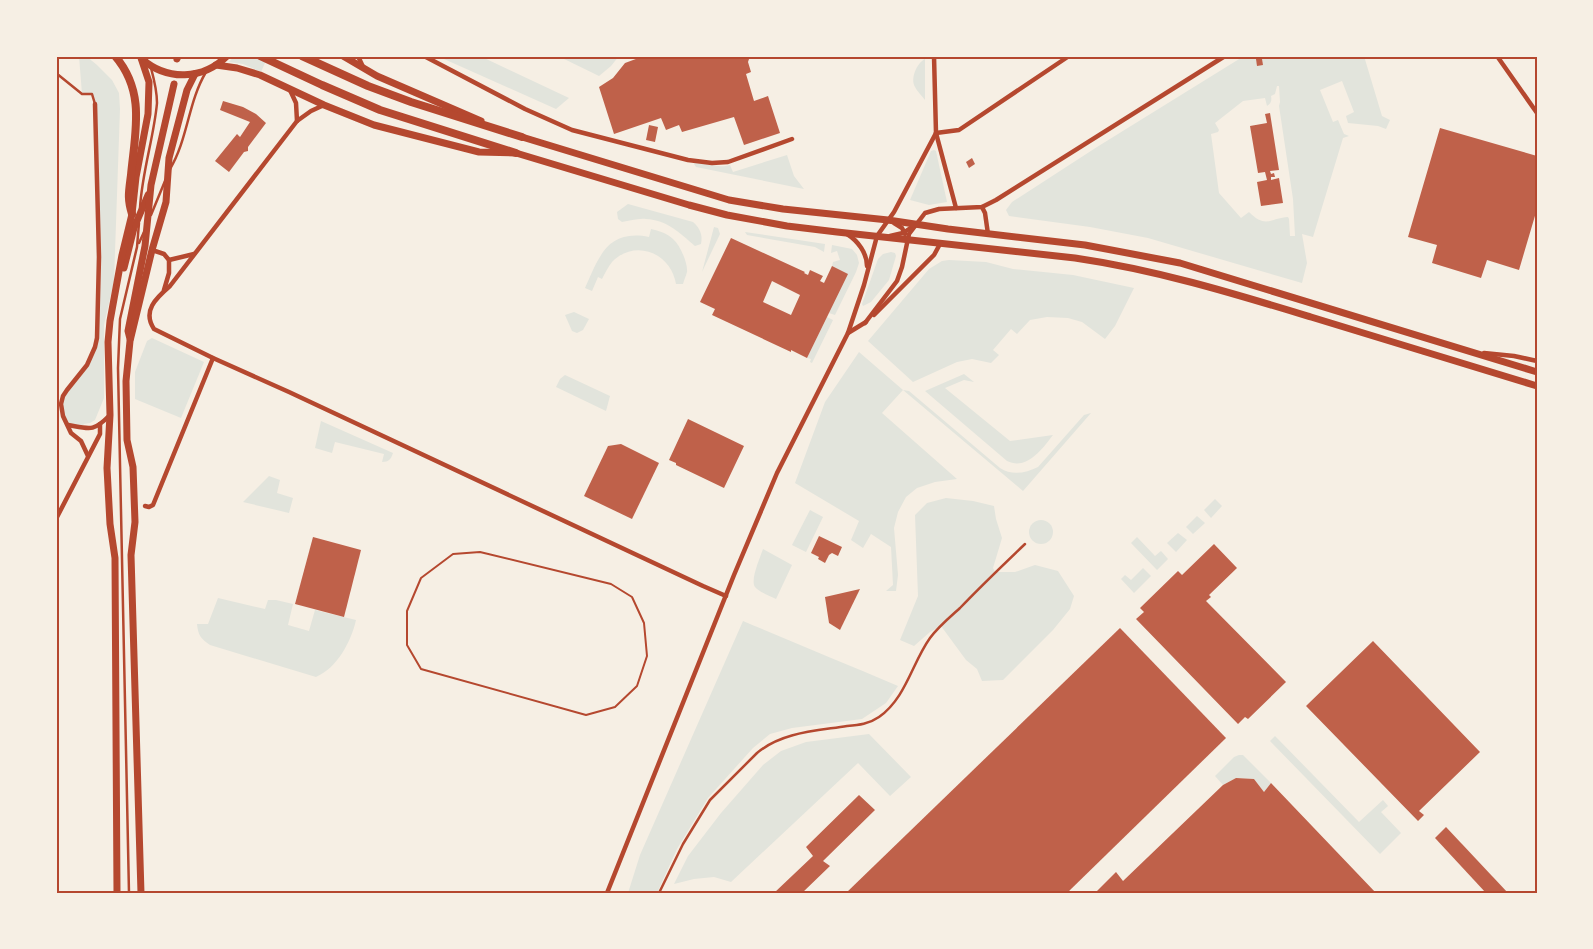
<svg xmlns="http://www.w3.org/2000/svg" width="1593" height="949" font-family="Poppins,sans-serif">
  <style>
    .green { fill: #e2e4dc; fill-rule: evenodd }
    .building { fill: #bf614a; fill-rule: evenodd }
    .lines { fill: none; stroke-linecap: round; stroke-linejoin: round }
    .path { stroke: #b5482f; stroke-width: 2 }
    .service { stroke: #b5482f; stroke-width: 2.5 }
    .minor { stroke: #b5482f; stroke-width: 4.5 }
    .primary { stroke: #b5482f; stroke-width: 7 }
    .trunk { stroke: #b5482f; stroke-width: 8 }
    .neatline { fill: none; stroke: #b5482f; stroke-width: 2 }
  </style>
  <rect width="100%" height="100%" fill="#f6efe4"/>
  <g class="green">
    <polygon points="79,56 86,56 97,65 112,80 119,93 120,109 114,281 104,325 104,398 95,420 90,423 84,424 80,429 65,421 62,400 92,356 97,326 95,104 92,94 82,94"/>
    <polygon points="234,56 268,56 261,72 243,64 229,62"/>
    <polygon points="446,56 480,56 569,98 556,109 444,59"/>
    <polygon points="558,56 619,56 611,66 599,76"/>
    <path d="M 1244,56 L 1364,56 L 1382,116 L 1390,120 L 1386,129 L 1378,126 L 1348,123 L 1346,116 L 1354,112 L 1342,81 L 1320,90 L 1333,122 L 1338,120 L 1344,134 L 1349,136 L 1343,138 L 1313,237 L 1302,234 L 1307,263 L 1302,283 L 1148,238 L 1090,227 L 1009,216 L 1006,210 L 1012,202 L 1097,147 ZM 1277,86 L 1279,86 L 1280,102 L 1279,106 L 1293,199 L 1295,236 L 1290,236 L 1289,219 L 1288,217 C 1270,218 1266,229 1249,212 L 1241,218 L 1219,193 L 1211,134 L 1218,132 L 1219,130 L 1215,123 L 1243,101 L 1265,98 L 1267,106 C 1271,104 1272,100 1271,96 L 1275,94 Z"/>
    <path d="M 925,59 L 925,100 C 922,96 917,91 915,87 C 910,78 917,63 925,59 Z"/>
    <polygon points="934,150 936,151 947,202 929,205 910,200 931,151"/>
    <path d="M 787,155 L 794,176 L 804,189 L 696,167 L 694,164 L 695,162 C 707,162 717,169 730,165 L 733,172 Z"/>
    <path d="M 628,204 L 693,222 C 700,228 703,235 701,244 L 695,246 C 680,233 667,220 646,219 C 638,218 630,221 622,222 L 618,219 L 617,212 Z"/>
    <polygon points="714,227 718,228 720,234 702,272"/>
    <path d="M 651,229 C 659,231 667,233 673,239 C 680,245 688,263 687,272 C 686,276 684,280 683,284 L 676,284 C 671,253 635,238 612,262 C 608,267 605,273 602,279 L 598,277 L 592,291 L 585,288 C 599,257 607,229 649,237 Z"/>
    <polygon points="745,232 825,244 824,252 815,247 747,235"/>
    <polygon points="832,245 852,249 857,255 859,263 856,272 835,315 829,313 832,266 833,262 840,260 837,251 831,253"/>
    <polygon points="891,252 895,253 896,256 889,280 871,302 863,306 862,304 878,259 883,254"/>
    <polygon points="949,260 986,262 1013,269 1073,275 1134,288 1115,326 1105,339 1082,322 1068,318 1047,317 1030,320 1017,334 1011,329 993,350 999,355 991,363 972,359 957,362 913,382 868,341 929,269 942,261"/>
    <polygon points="574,312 589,319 583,330 577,333 572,331 565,315"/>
    <polygon points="827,317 833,320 812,363 810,362 811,359 807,358"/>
    <polygon points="152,338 204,362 181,418 135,399 135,372 147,341"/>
    <path d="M 859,352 L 903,390 L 909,391 L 1000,468 C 1012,476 1026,473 1038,467 L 1084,415 L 1091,413 L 1023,491 L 903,390 L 882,413 L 957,479 L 935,482 L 917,488 L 906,497 L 898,512 L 894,528 L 898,575 L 896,591 L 886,591 L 893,585 L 891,547 L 871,534 L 863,548 L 851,540 L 859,521 L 795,483 L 825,402 Z"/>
    <path d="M 964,374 L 974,382 L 964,380 L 945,388 L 1010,441 L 1053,435 C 1043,448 1027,471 1007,461 L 925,391 Z"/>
    <polygon points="565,375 610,396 606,411 556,387 560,379"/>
    <path d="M 321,421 L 393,453 C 391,459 389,462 382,462 L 384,454 L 335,442 L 332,453 L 315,448 Z"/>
    <polygon points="269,476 280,480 277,493 293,498 289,513 243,502"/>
    <polygon points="946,498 973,501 994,506 996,519 1002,538 993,568 995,572 1015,572 1035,565 1058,571 1074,596 1070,609 1053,630 1003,680 982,681 977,669 966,660 941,626 930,632 914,646 900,640 918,596 915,515 927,503"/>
    <polygon points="1215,499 1222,506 1211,518 1204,510"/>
    <polygon points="810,510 823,517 806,552 792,545"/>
    <polygon points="1197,516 1205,523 1193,534 1186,527"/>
    <circle cx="1041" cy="532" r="12"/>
    <polygon points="1178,533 1187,540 1176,552 1167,543"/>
    <polygon points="1137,537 1155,556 1161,551 1168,559 1157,570 1131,543"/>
    <path d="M 763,549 L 792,565 L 776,599 C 770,596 759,592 755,587 C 750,580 760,558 763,549 Z"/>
    <polygon points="1143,568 1151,576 1134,593 1121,579 1125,575 1131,580"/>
    <path d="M 218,598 L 265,609 L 268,600 L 276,600 L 293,604 L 288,625 L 309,631 L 315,610 L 356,620 C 351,642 337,668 316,677 L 210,645 C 201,639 198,635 197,624 L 208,624 Z"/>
    <path d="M 743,621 C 795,643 846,664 898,686 L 886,703 L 862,719 L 792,728 L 770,734 L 753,748 L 708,798 L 677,849 L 657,893 L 628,893 L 640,855 Z"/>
    <polygon points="869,734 911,777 890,796 858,763 731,882 714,877 694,879 674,884 688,856 721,813 763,765 781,751 806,742"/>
    <polygon points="1275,736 1359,822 1383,800 1388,806 1381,812 1401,833 1380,854 1270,741"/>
    <polygon points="1239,755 1243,755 1271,783 1264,792 1254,779 1236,778 1223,785 1215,776 1234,757"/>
  </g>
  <g class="building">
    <polygon points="644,56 750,56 748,62 751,72 746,74 754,101 768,96 780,133 744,145 734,117 682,132 679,125 666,130 661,118 614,134 599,87 613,78 625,63"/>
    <polygon points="1256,59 1262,59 1263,65 1257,66"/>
    <polygon points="223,101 243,107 256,114 266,123 248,147 248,151 244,152 229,172 215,161 237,134 240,137 250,122 220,110"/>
    <polygon points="1270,113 1279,170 1270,171 1271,174 1274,173 1275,177 1271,177 1271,180 1279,178 1283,203 1261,206 1257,182 1267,180 1265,172 1258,173 1250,126 1267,123 1265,114"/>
    <polygon points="649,125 658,127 655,142 646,140"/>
    <polygon points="1440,128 1537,156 1537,209 1519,270 1487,260 1481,278 1432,263 1437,245 1408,237"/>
    <polygon points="972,158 975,164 969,168 966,162"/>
    <path d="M 731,238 L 805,272 L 804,273 L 808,275 L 810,270 L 823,276 L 820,281 L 824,283 L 832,266 L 848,274 L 807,358 L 791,350 L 791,352 L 712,315 L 715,309 L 700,302 ZM 772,281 L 800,295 L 791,315 L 763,302 Z"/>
    <polygon points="688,419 744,446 724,488 676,465 676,463 669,460"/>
    <polygon points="621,444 659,463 632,519 584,496 608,446"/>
    <polygon points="819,536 842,547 838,556 832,553 829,555 825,563 818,559 819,557 811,553"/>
    <polygon points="313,537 361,550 344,617 295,604"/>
    <polygon points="1214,544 1237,568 1209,595 1211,597 1206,601 1286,682 1248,719 1245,717 1238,724 1136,619 1144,612 1140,608 1178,571 1182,575"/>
    <polygon points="860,589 840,630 829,623 825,597"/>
    <polygon points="1120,628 1226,738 1067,893 846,893"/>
    <polygon points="1373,641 1480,752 1419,811 1424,815 1418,821 1306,706"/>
    <polygon points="1236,778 1254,779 1264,792 1271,783 1376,893 1095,893 1116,872 1123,881 1223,785"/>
    <polygon points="859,795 875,810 823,861 830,866 802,893 774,893 813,856 806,847"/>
    <polygon points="1446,827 1508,893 1486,893 1435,838"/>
  </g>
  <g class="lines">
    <polygon class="path" points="480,552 611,584 632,597 644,623 647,656 637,686 615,707 586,715 421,669 407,645 407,611 421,578 453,554"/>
    <g class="service">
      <polyline points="56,73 82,94 92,94 95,104"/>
      <path d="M 170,169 C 188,139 188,102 206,72"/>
      <path d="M 140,208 C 142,172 154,137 157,103 C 157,91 154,79 151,68"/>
      <polyline points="151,215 165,181"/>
      <polyline points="139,243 144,232"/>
      <polyline points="129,893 118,368 120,319 137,247 139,223"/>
      <path d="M 659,893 L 683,844 L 710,800 L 757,753 C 782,732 816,731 847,726 C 859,725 869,724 879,717 C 906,698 912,663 930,638 C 938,627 950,617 960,608 C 981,586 1003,565 1025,544"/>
    </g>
    <g class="minor">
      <polyline points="358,56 363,67"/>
      <polyline points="424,56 525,109 572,130 688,160 712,163 728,162 792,139"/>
      <polyline points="934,56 936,133 956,208"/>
      <polyline points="1497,56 1537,113"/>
      <polyline points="290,90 296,103 297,121"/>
      <path d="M 324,105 L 311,111 L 297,121 L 170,286 C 156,298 142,311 154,329 L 213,358 L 289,392 L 703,586 L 726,596"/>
      <polyline points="936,133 959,130 1069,56"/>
      <polyline points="982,207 985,213 988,234"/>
      <polyline points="894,223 902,228 905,234"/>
      <path d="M 847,234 C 858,241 867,253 867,266"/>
      <polyline points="890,236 903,233 912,227"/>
      <polyline points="152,250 164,254 169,260 169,273 164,290"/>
      <polyline points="169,260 194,254"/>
      <polyline points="874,315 934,255 940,244"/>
      <polyline points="865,323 897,281 902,267 909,234 925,213 939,209 982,207 996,200 1225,56"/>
      <polyline points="848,333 866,322"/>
      <polyline points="1484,353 1514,356 1537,361"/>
      <path d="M 68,425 C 90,429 93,432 109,416"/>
      <polyline points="88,456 81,441 71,433 63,416 61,404 63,396 67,390 87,365 95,347 97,338 99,257 95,104"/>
      <polyline points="145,506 149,507 153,505 213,358"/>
      <polyline points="56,519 100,434 100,424"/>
      <polyline points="607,893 734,575 777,473 848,333 864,285 877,236 894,212 936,133"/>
    </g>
    <g class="primary">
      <polyline points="343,56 377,76 481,121"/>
      <path d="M 142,59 C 167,81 203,80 227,56"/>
      <polyline points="177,59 178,56"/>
      <path d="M 216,65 L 237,68 L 260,75 L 324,105 L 374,125 L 479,152 L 516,153 L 689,205 L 727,215 L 787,226 L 837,232 L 1075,258 C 1157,270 1232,293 1311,317 C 1386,340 1462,363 1537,386"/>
      <polyline points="522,137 729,200 783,209 888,220 948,229 1085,245 1180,263 1537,372"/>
      <polyline points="124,268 134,228 148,195"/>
      <polyline points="130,339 128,331 145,246 151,185 174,84"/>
      <polyline points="117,893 115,558 110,524 107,468 110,415 108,342 110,321 122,255 132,214 136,177 148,114 149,82 141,58"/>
      <polyline points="141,893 131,555 135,522 133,467 127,440 126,381 130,341 152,250 166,202 169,158 187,90 195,74"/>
    </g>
    <g class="trunk">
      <path d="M 115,56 C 146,92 135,132 131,175 C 129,191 127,198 132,214"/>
      <polyline points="260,56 322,85 380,110 516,153"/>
      <polyline points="302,56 368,86 411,102 522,137"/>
    </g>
  </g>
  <rect width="1593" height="949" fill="none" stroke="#f6efe4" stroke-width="115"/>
  <rect x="58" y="58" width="1478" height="834" class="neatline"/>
</svg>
